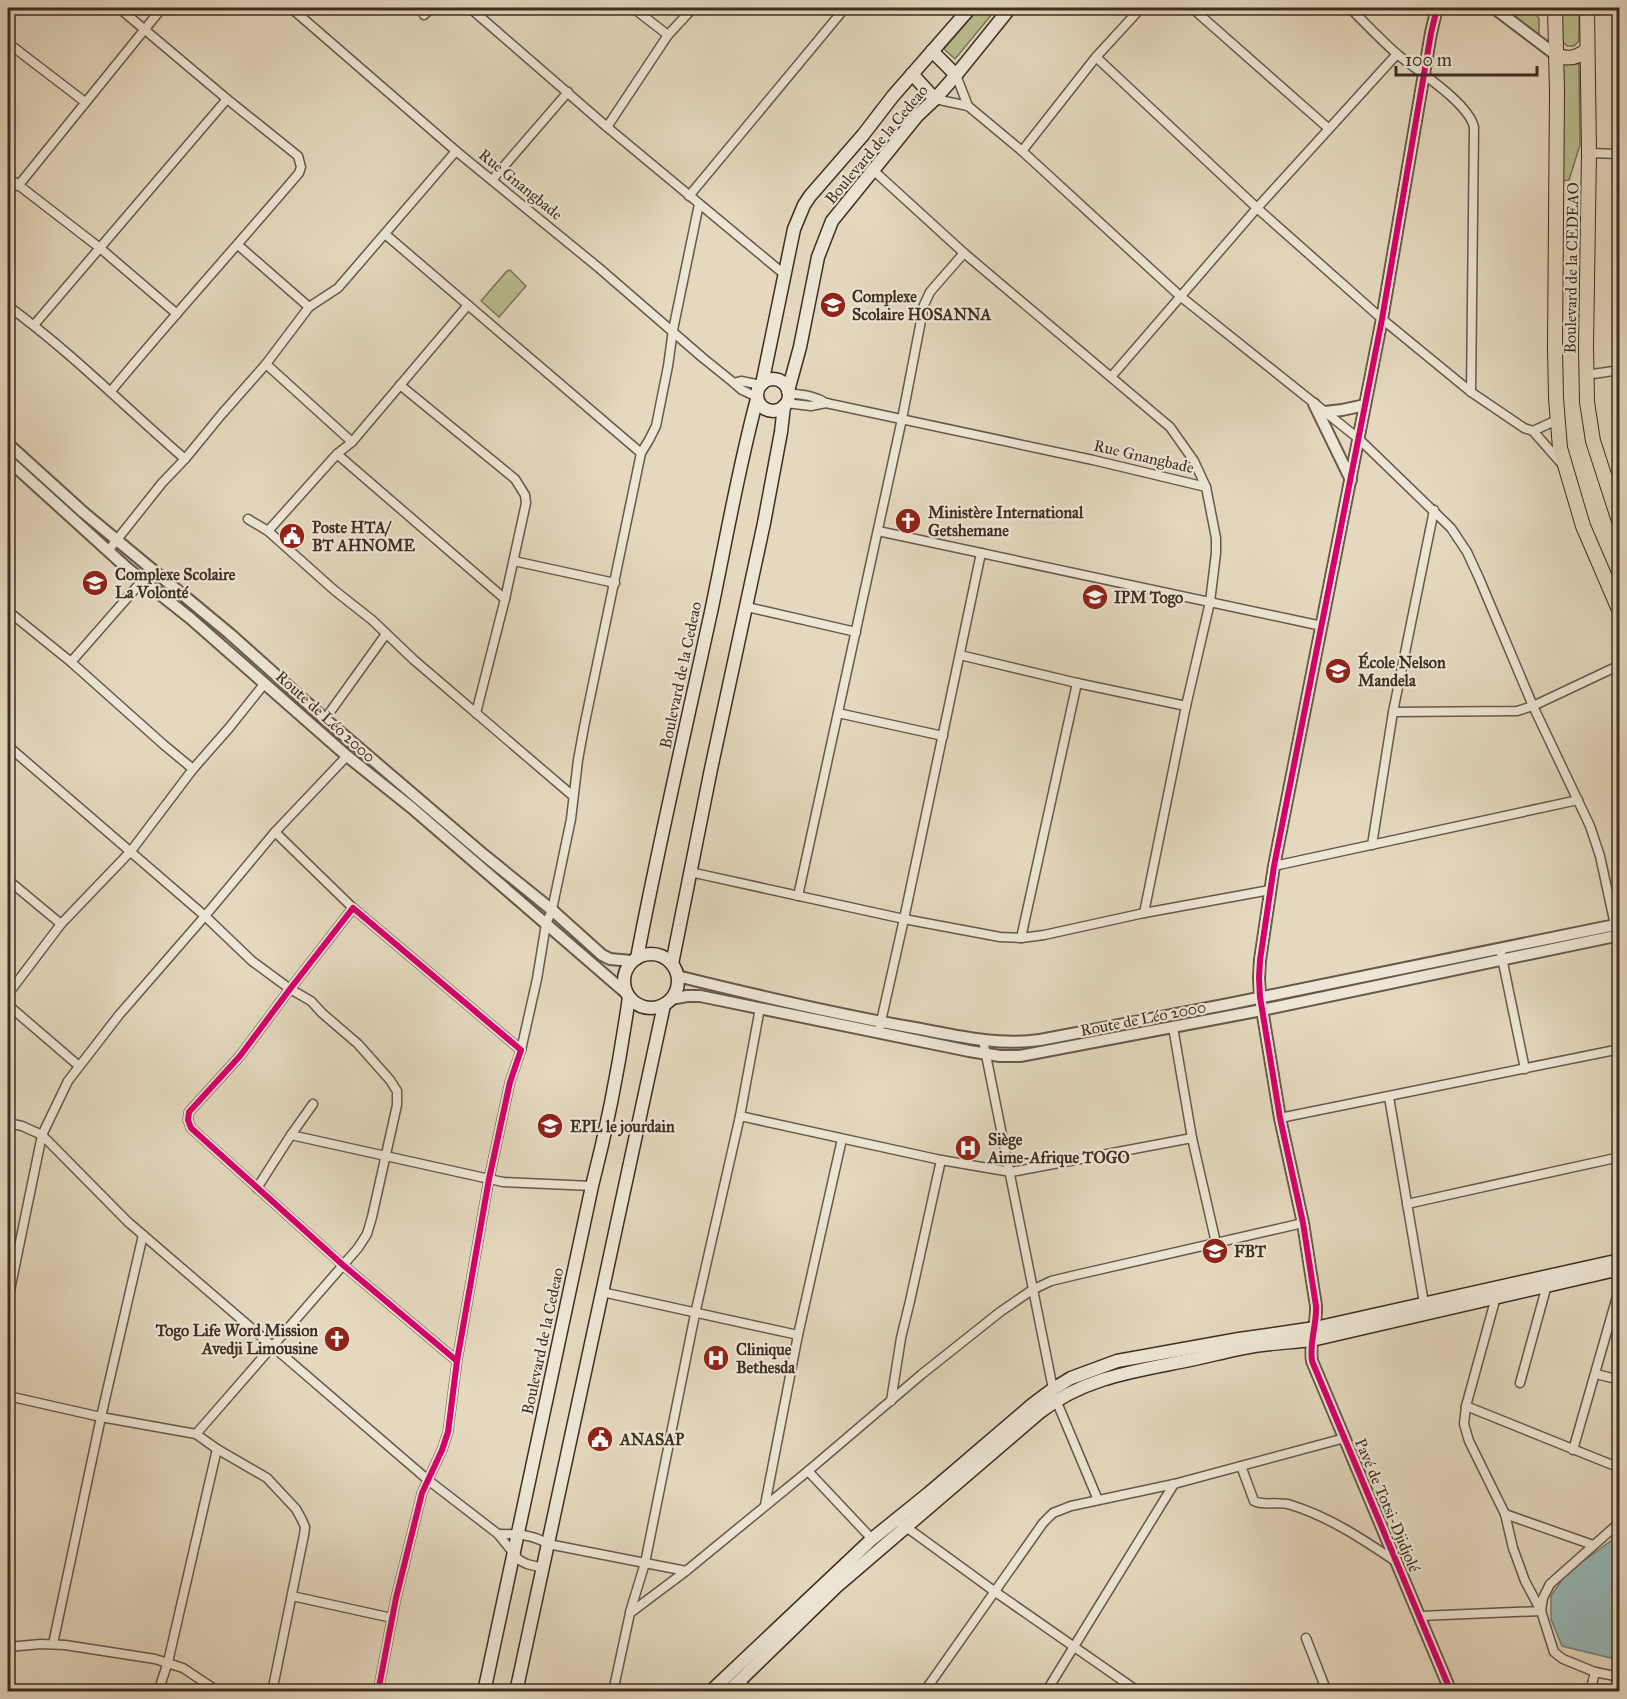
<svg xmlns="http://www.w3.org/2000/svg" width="1627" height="1699" font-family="'IM FELL Great Primer',serif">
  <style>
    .green { fill: #b9bd8e; stroke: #7b7558; stroke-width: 1.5 }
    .water { fill: #97b9b8; stroke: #73817c; stroke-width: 1.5 }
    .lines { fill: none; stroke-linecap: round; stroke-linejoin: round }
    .minor-casing { stroke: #675849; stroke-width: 11 }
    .tertiary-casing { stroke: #675849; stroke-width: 14 }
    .secondary-casing { stroke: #3d2d22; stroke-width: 15 }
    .primary-casing { stroke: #3d2d22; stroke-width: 16 }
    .minor { stroke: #ede6d5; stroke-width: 8 }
    .tertiary { stroke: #ede6d5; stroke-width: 10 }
    .secondary { stroke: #ede6d5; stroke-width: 12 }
    .primary { stroke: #e4d8be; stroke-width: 14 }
    .cycleway-casing { stroke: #ede6d5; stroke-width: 10 }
    .cycleway { stroke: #d6006c; stroke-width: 6 }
    .labels { text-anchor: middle; stroke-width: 4.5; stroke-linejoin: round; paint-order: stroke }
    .street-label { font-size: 16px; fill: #3d2d22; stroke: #ede6d5 }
    .poi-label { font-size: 16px; font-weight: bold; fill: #3d2d22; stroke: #ede6d5; text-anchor: start }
  </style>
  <rect width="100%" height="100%" fill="#e4d8be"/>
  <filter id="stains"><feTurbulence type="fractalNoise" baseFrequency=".00333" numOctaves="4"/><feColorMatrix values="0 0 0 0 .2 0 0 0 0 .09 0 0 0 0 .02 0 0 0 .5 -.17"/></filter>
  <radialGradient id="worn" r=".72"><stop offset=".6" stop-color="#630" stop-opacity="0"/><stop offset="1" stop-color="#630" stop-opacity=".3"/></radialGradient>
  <g class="green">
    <polygon points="979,8 997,8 955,59 944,49"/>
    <polygon points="1504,8 1527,8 1539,18 1539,37 1537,37"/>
    <polygon points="1561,8 1579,8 1579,41 1574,46 1567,46 1562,41"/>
    <polygon points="1561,64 1579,64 1580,145 1569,180 1562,181"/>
    <polygon points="510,270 526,286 499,317 481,301 507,271"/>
  </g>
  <polygon class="water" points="1619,1533 1619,1660 1562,1646 1551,1619 1551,1596 1563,1578 1582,1562 1612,1540"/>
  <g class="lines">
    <g class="minor-casing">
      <g id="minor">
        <polyline points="291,8 456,151 599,268 703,358 734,383 742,390 757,397"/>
        <polyline points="470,8 607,127 784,274"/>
        <polyline points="633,8 668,35"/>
        <polyline points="1192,8 1328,128"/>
        <path d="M 1350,8 C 1365,23 1380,39 1397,54 C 1416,70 1468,102 1474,127 L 1471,392"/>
        <polyline points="424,15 431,8"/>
        <polyline points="8,43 85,102"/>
        <polyline points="1096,57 1257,208 1382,319 1471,392 1524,428 1533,431 1562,464"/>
        <polyline points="956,75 968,106"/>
        <polyline points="935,99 968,106 1022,151 1180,296 1359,439 1451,528 1467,552 1479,578 1533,706 1590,826 1600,856 1615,925"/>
        <polyline points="607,127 668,35 693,8"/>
        <polyline points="1022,151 1096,57 1141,8"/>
        <polyline points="1589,153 1620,154"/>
        <polyline points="873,170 964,253 1170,427 1194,461 1206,487"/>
        <polyline points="8,177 100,248 177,314"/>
        <polyline points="492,180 568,92"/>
        <polyline points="18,186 162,8"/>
        <polyline points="689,196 845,8"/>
        <polyline points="385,234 641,453"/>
        <polyline points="238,245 309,307"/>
        <path d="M 8,306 C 71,352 126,408 185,459"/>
        <polyline points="34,325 227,99"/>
        <polyline points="266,364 352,442"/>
        <polyline points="1586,375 1620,370"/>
        <polyline points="1111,377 1257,208 1397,54"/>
        <polyline points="734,383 741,381 761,385"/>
        <polyline points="400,385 515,479 525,495 526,503 505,599 476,713"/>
        <path d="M 111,391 C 172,317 237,246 299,173 L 301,167 L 298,156 L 227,99 L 119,8"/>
        <path d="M 788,393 C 802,395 814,395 826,403 L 1093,460 L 1206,487 L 1216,538 L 1216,553 L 1210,602 L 1186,706 L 1144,913"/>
        <polyline points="786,403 811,406 826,403"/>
        <polyline points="1533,431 1557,420"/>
        <polyline points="337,454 505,599"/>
        <polyline points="248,519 268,531 334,590 372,620 414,660 573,796"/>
        <polyline points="268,531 337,454 352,442 468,305"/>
        <polyline points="878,531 1322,626"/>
        <polyline points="108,551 162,483 185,459 221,415 266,364 309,307 338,288 456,151"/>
        <polyline points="514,561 615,583"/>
        <polyline points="747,607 856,632"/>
        <polyline points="8,611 71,662 164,745 193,769"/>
        <polyline points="960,655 1077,683 1186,706"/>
        <polyline points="71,662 142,581"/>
        <polyline points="1393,712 1517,711 1533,706 1620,665"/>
        <polyline points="838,713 943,736"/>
        <polyline points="325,719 386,634"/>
        <polyline points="8,746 205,916 252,961 290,989 311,1001 322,1013 358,1044 390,1080 397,1091 397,1105 372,1217 367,1234 358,1248 196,1434"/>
        <polyline points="275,832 353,908"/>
        <polyline points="1372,845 1393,712 1434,510"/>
        <polyline points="1274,866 1578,800"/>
        <polyline points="690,872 904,919 1000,937 1021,938 1044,935 1144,913 1270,890"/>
        <polyline points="8,880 61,924"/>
        <polyline points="798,896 902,419 924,305 930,292 964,253"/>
        <polyline points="1021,938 1077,683"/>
        <polyline points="1500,948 1525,1069"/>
        <polyline points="8,994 61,924 131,851 193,769 229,728 265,683"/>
        <polyline points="8,1005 79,1066"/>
        <polyline points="880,1026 904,919 981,553"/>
        <polyline points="1173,1027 1192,1138 1216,1243"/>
        <path d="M 983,1040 C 1007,1156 1029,1273 1053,1389"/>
        <polyline points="521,1050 537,979 546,924 552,910 571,819 578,760 584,727 641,453 649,440 656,426 668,366 673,330 699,204"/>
        <polyline points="1389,1097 1424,1303"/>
        <polyline points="740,1116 941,1160 1011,1172 1192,1138"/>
        <polyline points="1280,1118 1620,1049"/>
        <polyline points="8,1123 22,1126 42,1135 128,1222 428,1480 498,1534 519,1560 527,1564 543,1568"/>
        <polyline points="291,1135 503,1182 592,1186"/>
        <polyline points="257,1188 291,1135 313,1104"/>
        <polyline points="1407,1204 1620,1157"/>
        <polyline points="602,1292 798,1335"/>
        <polyline points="8,1300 42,1135 68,1081 119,1015 205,916 275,832 347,756"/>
        <polyline points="1596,1374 1620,1380"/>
        <polyline points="1520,1383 1547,1285"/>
        <polyline points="8,1396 101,1417 196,1434 217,1449 267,1478 296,1509 302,1520 305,1527 304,1535 272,1692"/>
        <polyline points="1056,1400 1098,1500"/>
        <polyline points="891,1401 901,1338 910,1301 941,1160"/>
        <polyline points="1466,1406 1620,1468"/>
        <polyline points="1573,1450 1620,1286"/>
        <path d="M 1241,1466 L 1254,1501 C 1262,1506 1279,1501 1291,1505 C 1330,1517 1364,1540 1398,1563"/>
        <polyline points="808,1471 872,1539"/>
        <polyline points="765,1505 798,1335 842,1139"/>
        <polyline points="1505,1514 1593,1545"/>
        <polyline points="1620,1522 1550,1584 1543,1598 1541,1611 1554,1652 1563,1659 1595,1672 1620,1677"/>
        <polyline points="902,1524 994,1591 1139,1692"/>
        <path d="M 498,1534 C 517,1534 532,1534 548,1544 L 686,1571"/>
        <polyline points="292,1596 392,1618"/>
        <polyline points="630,1612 645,1563 695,1314 740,1116 760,1008"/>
        <polyline points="1420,1616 1541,1611 1525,1581 1513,1548 1505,1514 1469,1441 1464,1424 1466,1406 1496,1297"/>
        <polyline points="1306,1638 1327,1692"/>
        <polyline points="53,1644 101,1417 143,1235"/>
        <polyline points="8,1647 41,1644 65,1645 155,1659 183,1668 219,1692"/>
        <polyline points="739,1681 751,1692"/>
        <polyline points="158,1692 168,1662 217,1449"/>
        <polyline points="378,1692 396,1598 422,1493 442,1450 448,1432 457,1361 343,1265 191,1128 188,1120 189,1112 240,1056 290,989 353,908 521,1050 510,1082 489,1179 457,1361"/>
        <polyline points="613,1692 630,1613 686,1571 808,1471 922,1374 1000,1312 1032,1290 1051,1281 1076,1275 1303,1223"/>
        <polyline points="924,1692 1043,1523 1053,1513 1071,1506 1174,1484 1345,1438"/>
        <polyline points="1046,1692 1174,1484"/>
        <polyline points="1590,1692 1595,1672"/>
      </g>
    </g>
    <g class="tertiary-casing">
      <g id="tertiary">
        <path d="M 1437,8 L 1431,33 L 1382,319 L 1274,866 L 1260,960 L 1259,978 L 1260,997 L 1280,1118 L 1303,1223 L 1316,1306 C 1317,1325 1309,1342 1312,1361 L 1451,1692"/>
        <polyline points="1494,8 1556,55"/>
        <polyline points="1314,404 1351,480"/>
        <polyline points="1325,412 1342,410 1365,405"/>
        <polyline points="8,444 83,512 230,634 325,719 484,855 552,910 602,955 610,959 632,961"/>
        <polyline points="8,460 127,568 190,618 347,756 412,808 626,993"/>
        <path d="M 677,976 C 754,995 831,1013 909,1027 C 954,1035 994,1046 1040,1040 L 1229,1004 L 1620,924"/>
        <polyline points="671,999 687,996 700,996 969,1051 1000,1056 1020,1056 1262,1010 1620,935"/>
      </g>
    </g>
    <g class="secondary-casing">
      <g id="secondary">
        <polyline points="932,51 956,75"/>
        <polyline points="912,74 935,99"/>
        <circle cx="773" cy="395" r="16"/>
        <polyline points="762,384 794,229 804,205 810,196 863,135 893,96 970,8"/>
        <polyline points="788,391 800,347 818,257 832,221 917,116 935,99 956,75 1010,8"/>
        <circle cx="651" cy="981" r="27"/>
        <path d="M 637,958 C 659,842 686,727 711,612 C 726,541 738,469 757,399"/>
        <polyline points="672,964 711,769 764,523 781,432 784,406"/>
        <path d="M 484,1692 L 592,1186 C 608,1124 620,1061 629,997"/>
        <polyline points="516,1692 664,1005"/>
        <polyline points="710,1692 872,1539 929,1493 1033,1404 1053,1389 1071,1378 1117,1361 1239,1339 1315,1328 1620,1260"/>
        <path d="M 728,1692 L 836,1587 L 1040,1412 C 1085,1377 1136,1371 1190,1360 C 1214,1355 1238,1348 1262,1345 C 1278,1343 1295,1342 1312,1340 L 1620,1269"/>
      </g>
    </g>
    <g class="primary-casing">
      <g id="primary">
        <polyline points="1555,8 1557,92 1555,347 1556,398 1560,448 1583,526 1620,612"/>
        <polyline points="1587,8 1589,153 1586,347 1587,402 1593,441 1620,524"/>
        <path d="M 1556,55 C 1568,60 1577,58 1587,50"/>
      </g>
    </g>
    <use href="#minor" class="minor"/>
    <use href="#tertiary" class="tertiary"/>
    <use href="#secondary" class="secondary"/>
    <use href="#primary" class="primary"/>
    <g class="cycleway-casing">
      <g id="cycleway">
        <path d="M 1437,8 L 1431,33 L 1382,319 L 1274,866 L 1260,960 L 1259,978 L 1260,997 L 1280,1118 L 1303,1223 L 1316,1306 C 1317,1325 1309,1342 1312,1361 L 1451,1692"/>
        <polyline points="378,1692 396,1598 422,1493 442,1450 448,1432 457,1361 343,1265 191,1128 188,1120 189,1112 240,1056 290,989 353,908 521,1050 510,1082 489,1179 457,1361"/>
      </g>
    </g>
    <use href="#cycleway" class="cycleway"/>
  </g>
  <defs>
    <g id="school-disc" transform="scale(1.35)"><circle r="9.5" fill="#8f2418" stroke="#ede6d5"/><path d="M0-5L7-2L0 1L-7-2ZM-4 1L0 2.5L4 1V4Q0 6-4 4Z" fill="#fff"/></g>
    <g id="church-disc" transform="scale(1.35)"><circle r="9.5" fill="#8f2418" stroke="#ede6d5"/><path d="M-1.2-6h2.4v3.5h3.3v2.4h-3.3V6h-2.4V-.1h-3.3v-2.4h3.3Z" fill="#fff"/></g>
    <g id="civic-disc" transform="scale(1.35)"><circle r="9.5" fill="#8f2418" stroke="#ede6d5"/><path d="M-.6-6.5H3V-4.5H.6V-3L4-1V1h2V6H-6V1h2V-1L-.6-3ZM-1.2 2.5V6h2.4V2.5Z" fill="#fff"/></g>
    <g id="university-disc" transform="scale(1.35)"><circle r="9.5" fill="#8f2418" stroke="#ede6d5"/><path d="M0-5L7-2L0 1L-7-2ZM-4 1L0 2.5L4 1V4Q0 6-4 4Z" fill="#fff"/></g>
    <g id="hospital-disc" transform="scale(1.35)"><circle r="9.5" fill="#8f2418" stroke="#ede6d5"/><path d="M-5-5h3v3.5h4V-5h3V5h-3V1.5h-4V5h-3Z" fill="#fff"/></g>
  </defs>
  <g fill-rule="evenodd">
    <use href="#school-disc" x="833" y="305"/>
    <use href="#church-disc" x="908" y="521"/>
    <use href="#civic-disc" x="292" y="536"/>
    <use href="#school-disc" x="95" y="583"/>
    <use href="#university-disc" x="1095" y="597"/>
    <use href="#school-disc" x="1338" y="671"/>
    <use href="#school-disc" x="550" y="1126"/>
    <use href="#hospital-disc" x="968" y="1148"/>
    <use href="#university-disc" x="1215" y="1251"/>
    <use href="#church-disc" x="337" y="1339"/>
    <use href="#hospital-disc" x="716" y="1358"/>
    <use href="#civic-disc" x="600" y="1439"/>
  </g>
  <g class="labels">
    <g class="street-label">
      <text transform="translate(876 144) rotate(-50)" y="6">Boulevard de la Cedeao</text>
      <text transform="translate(521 184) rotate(39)" y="6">Rue Gnangbade</text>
      <text transform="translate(1571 268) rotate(-89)" y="6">Boulevard de la CEDEAO</text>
      <text transform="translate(1144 456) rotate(13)" y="6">Rue Gnangbade</text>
      <text transform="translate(680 675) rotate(-78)" y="6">Boulevard de la Cedeao</text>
      <text transform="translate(326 716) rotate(42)" y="6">Route de Léo 2000</text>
      <text transform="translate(1143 1018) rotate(-11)" y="6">Route de Léo 2000</text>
      <text transform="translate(542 1341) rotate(-78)" y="6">Boulevard de la Cedeao</text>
      <text transform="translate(1388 1505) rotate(67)" y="6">Pavé de Totsi-Djidjolé</text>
    </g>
    <g class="poi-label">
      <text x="852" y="302">Complexe<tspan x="852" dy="18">Scolaire HOSANNA</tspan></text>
      <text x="928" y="518">Ministère International<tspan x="928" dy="18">Getshemane</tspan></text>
      <text x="312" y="533">Poste HTA/<tspan x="312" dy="18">BT AHNOME</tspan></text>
      <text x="115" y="580">Complexe Scolaire<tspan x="115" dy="18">La Volonté</tspan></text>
      <text x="1114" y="603">IPM Togo</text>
      <text x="1358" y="668">École Nelson<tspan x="1358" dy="18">Mandela</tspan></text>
      <text x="570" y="1132">EPL le jourdain</text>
      <text x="988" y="1145">Siège<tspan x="988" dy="18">Aime-Afrique TOGO</tspan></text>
      <text x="1234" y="1257">FBT</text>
      <text x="318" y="1336" text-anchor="end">Togo Life Word Mission<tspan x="318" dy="18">Avedji Limousine</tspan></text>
      <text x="736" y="1355">Clinique<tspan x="736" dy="18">Bethesda</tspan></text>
      <text x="620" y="1445">ANASAP</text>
    </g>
  </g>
  <rect width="1627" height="1699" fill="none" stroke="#e4d8be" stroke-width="30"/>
  <rect x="9" y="9" width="1609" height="1681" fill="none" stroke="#3d2d22" stroke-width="3"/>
  <rect x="15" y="15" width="1597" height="1669" fill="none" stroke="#3d2d22" stroke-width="1.5"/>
  <path d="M1396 66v9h141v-9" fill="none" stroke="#3d2d22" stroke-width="3"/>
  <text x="1405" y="66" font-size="18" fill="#3d2d22" stroke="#ede6d5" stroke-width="4.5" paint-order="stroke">100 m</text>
  <rect width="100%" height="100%" filter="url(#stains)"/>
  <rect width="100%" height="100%" fill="url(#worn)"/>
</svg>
